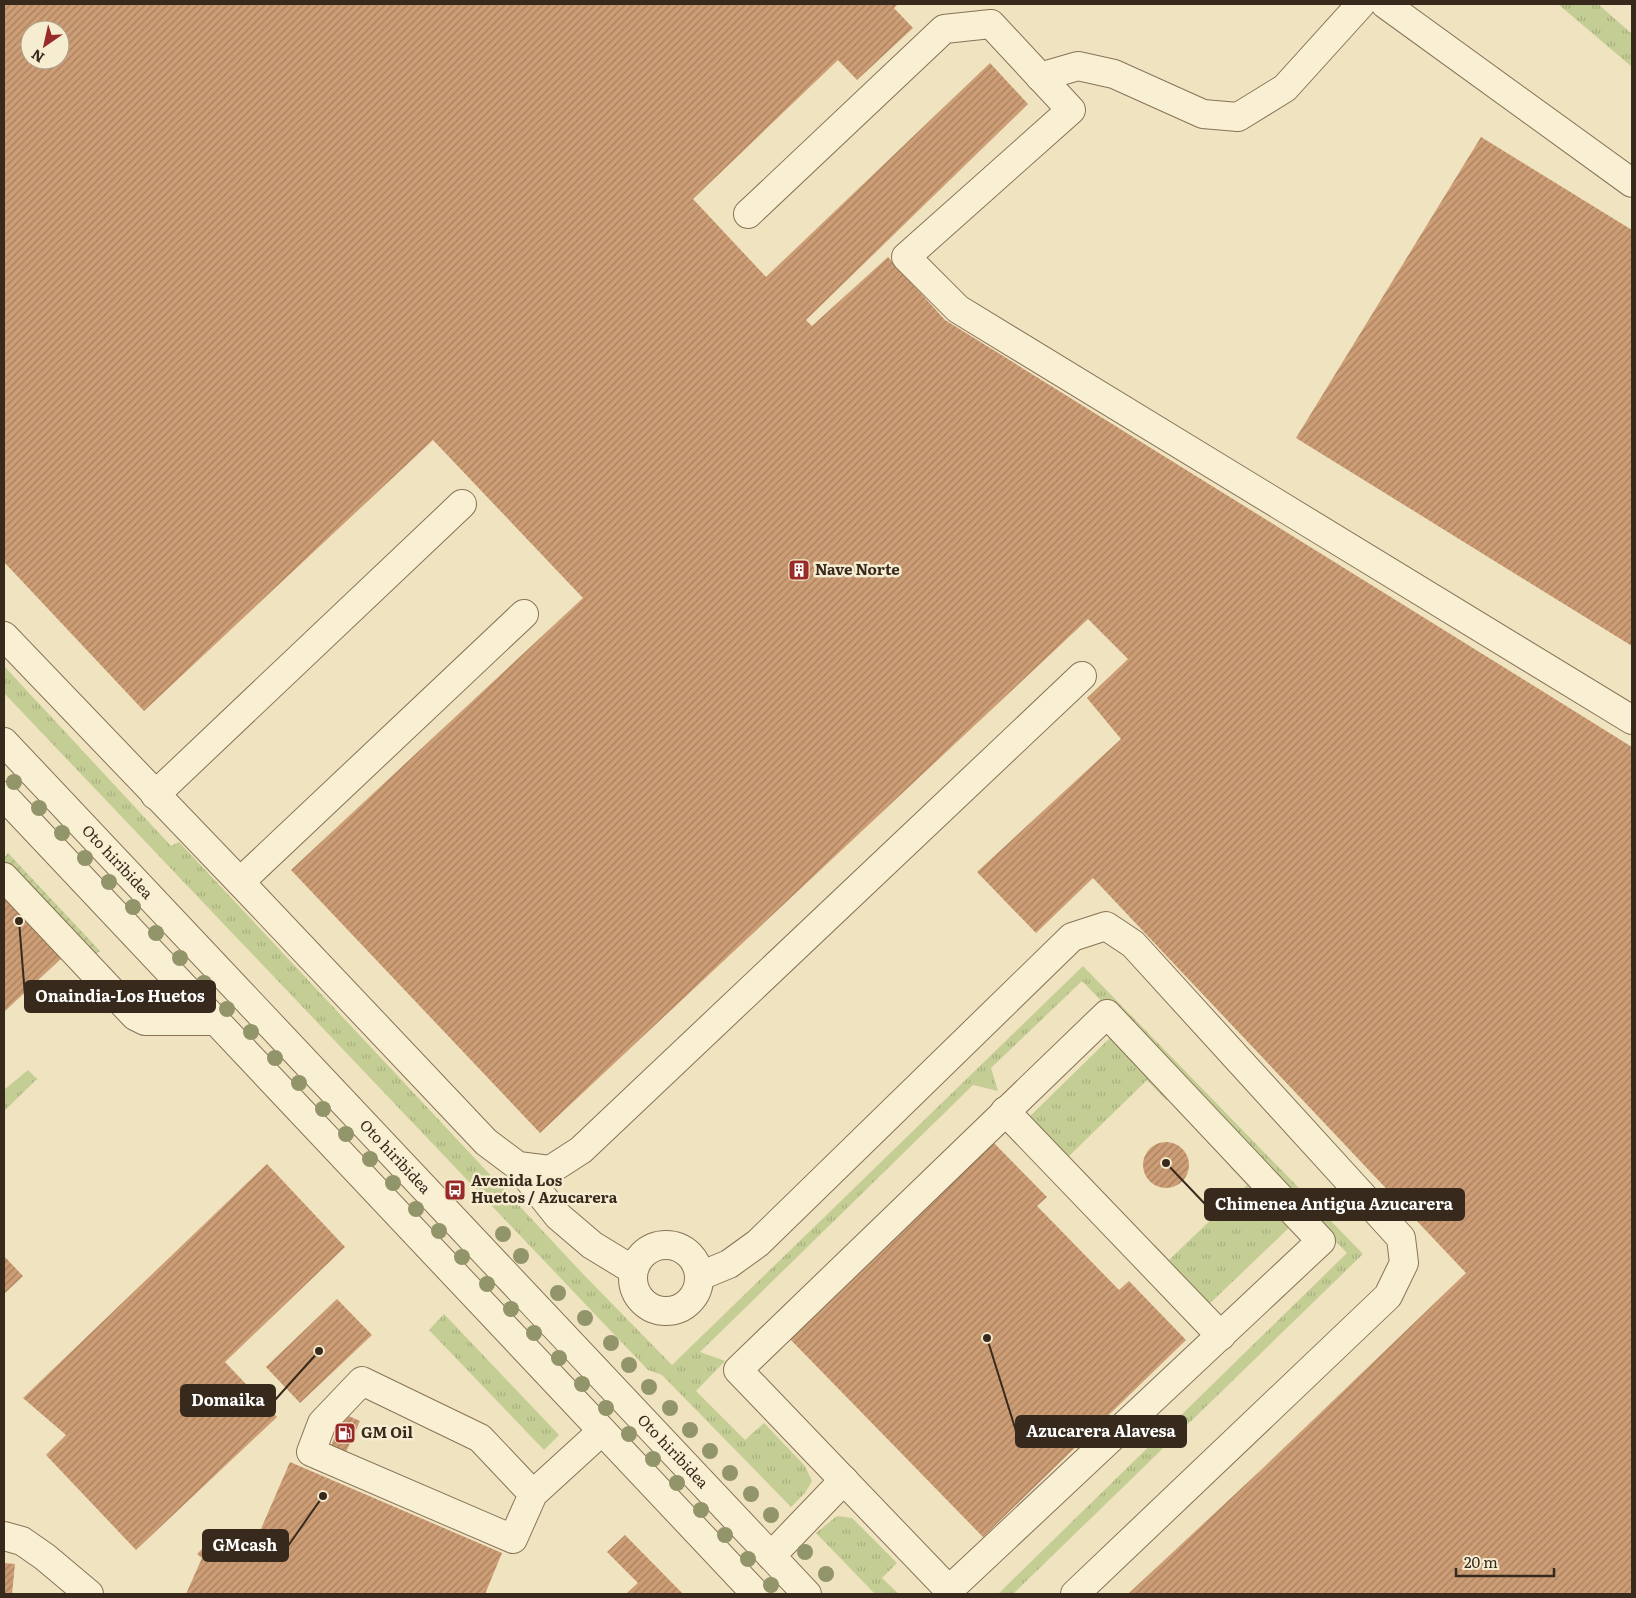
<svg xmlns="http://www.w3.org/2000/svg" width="1636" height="1598" font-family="Literata,serif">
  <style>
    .grass { fill: url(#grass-tufts) }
    .garden { fill: url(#garden-furrows) }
    .building { fill: url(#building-hatch); fill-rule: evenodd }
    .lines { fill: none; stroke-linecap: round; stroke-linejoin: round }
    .minor-casing { stroke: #887358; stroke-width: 30 }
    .minor { stroke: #f9efd3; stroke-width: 28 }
    .tree { fill: #92946a }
    .labels { text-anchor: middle; stroke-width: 5; stroke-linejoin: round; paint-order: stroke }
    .poi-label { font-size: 15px; font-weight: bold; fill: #372a1d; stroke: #f6ecd0; text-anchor: start }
    .street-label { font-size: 15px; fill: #372a1d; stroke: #f6ecd0 }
    .leader { fill: none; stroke: #372a1d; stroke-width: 2 }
    .callout-dot { fill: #372a1d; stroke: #f6ecd0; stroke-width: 2 }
    .callout { fill: #372a1d; stroke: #372a1d; stroke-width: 2 }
    .callout-label { font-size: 16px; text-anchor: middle; font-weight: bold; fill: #fff }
  </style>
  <defs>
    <pattern id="grass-tufts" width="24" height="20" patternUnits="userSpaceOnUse" patternTransform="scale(1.25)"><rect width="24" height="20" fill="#c4cd94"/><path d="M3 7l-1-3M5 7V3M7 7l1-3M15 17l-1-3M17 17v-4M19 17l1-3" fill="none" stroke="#a9b07f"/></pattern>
    <pattern id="garden-furrows" width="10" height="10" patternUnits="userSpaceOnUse" patternTransform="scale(1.25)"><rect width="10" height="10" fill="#c4cd94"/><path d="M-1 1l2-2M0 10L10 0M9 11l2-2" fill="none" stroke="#a9b07f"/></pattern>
    <pattern id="building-hatch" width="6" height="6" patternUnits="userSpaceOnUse" patternTransform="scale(1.25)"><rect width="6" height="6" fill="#cd9d75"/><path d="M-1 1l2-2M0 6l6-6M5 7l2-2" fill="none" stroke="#a7805f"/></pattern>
  </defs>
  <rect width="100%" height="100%" fill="#efe3c0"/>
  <g class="grass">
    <polygon points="1558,4 1598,4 1632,34 1632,67"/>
    <polygon points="4,666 171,846 179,842 583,1274 672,1365 1083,966 1363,1254 1013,1594 998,1594 1347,1253 1082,981 991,1068 998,1091 973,1085 700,1352 725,1361 696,1391 745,1440 764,1423 805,1466 812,1481 805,1493 791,1507 662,1375 648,1370 4,693"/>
    <polygon points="1114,1034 1173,1094 1166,1100 1147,1080 1068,1157 1086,1175 1080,1181 1023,1123"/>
    <polygon points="28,1070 37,1079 4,1111 4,1090"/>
    <polygon points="1238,1160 1296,1221 1203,1310 1148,1252 1155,1245 1169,1260 1247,1185 1230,1167"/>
    <polygon points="444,1314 559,1435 544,1450 429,1330"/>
    <polygon points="837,1516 852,1518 897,1563 882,1578 899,1594 875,1594 816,1533"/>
  </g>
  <polygon class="garden" points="8,853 100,951 95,954 4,865 4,858"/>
  <g class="building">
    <path d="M 4,4 L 898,4 L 894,8 L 913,28 L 857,80 L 838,60 L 693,199 L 766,277 L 990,63 L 1028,104 L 806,320 L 812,326 L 888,257 L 945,320 L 1632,747 L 1632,1594 L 1128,1594 L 1261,1470 L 1466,1273 L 1093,878 L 1036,933 L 977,872 L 1121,739 L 1087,698 L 1128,659 L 1088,619 L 540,1133 L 291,870 L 583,598 L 433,440 L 144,711 L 4,562 ZM 30,30 L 60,30 L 60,60 L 30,60 Z"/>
    <polygon points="1481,137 1632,230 1632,646 1296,438"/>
    <polygon points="4,888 66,954 5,1011 4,1010"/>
    <polygon points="990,1139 1047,1197 1037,1206 1119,1290 1129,1281 1186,1340 983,1537 787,1336"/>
    <circle cx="1166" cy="1165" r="23"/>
    <polygon points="267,1164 345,1247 225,1362 277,1417 136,1550 46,1455 66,1435 23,1398"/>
    <polygon points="4,1256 23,1276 4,1294"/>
    <polygon points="337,1299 372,1335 300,1403 266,1367"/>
    <polygon points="344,1414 360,1421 346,1452 331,1446"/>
    <polygon points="290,1462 502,1553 485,1594 186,1594 202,1558 197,1554 220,1531 254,1545"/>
    <polygon points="625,1535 683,1594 626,1594 638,1583 607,1552"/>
    <polygon points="4,1563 15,1564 12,1594 4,1594"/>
  </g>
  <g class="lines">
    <g class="minor-casing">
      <g id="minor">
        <polyline points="1385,4 1632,183"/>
        <polyline points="1040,77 1078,66 1114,74 1203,114 1238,117 1285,88 1361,4"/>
        <polyline points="748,214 944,29 991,24 1071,110 906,257 958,309 1632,720"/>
        <polyline points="4,636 240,882 486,1142 518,1166 550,1170 581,1150 1082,676"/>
        <path id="s1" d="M 4,742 L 807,1594"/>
        <polyline points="155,795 462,504"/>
        <polyline points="4,796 756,1594"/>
        <polyline points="4,877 135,1016 145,1021 215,1021"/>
        <polyline points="240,882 524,614"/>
        <polygon points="1107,1014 1321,1241 949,1590 738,1370"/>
        <polyline points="1005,1111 1221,1336"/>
        <polyline points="518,1166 558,1216 592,1245 633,1270"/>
        <circle cx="666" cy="1278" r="33"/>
        <polyline points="700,1276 729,1264 758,1243 1072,937 1106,926 1133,944 1401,1238 1404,1263 1388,1296 1075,1594"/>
        <polyline points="533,1494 480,1438 362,1381 322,1423 311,1452 513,1539 533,1494 602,1431"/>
        <polyline points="4,1536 22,1541 45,1557 89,1594"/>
        <polyline points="771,1556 844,1480"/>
      </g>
    </g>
    <use href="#minor" class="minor"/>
  </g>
  <g class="tree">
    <circle cx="14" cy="782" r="8"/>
    <circle cx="39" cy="808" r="8"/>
    <circle cx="62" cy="833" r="8"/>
    <circle cx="85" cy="858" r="8"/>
    <circle cx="109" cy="882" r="8"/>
    <circle cx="133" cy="907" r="8"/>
    <circle cx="156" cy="933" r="8"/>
    <circle cx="180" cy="958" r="8"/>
    <circle cx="204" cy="983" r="8"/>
    <circle cx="227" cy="1009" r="8"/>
    <circle cx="251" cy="1032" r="8"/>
    <circle cx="275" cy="1058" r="8"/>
    <circle cx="299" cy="1083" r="8"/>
    <circle cx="323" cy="1109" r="8"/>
    <circle cx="346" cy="1134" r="8"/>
    <circle cx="370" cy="1159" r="8"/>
    <circle cx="393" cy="1183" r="8"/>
    <circle cx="416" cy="1209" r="8"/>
    <circle cx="439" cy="1231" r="8"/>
    <circle cx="503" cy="1234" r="8"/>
    <circle cx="521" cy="1256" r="8"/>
    <circle cx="462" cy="1257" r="8"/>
    <circle cx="487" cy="1284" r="8"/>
    <circle cx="558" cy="1293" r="8"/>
    <circle cx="511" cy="1309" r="8"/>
    <circle cx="585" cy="1318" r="8"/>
    <circle cx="534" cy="1333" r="8"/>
    <circle cx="611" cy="1343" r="8"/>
    <circle cx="559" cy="1358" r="8"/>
    <circle cx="629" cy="1365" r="8"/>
    <circle cx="582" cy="1384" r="8"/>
    <circle cx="649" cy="1387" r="8"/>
    <circle cx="606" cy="1408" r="8"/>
    <circle cx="670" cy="1408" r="8"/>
    <circle cx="690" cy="1430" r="8"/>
    <circle cx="629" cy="1434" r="8"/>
    <circle cx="710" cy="1451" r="8"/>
    <circle cx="653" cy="1459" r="8"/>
    <circle cx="730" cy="1473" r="8"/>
    <circle cx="677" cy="1483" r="8"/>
    <circle cx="751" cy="1494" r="8"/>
    <circle cx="701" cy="1510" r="8"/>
    <circle cx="771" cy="1515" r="8"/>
    <circle cx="725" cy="1535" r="8"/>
    <circle cx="805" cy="1552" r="8"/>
    <circle cx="748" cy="1559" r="8"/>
    <circle cx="826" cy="1574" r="8"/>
    <circle cx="771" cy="1585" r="8"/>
  </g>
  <defs>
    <g id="building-square" transform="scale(1.125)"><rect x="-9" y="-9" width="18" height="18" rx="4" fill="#982b27" stroke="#f6ecd0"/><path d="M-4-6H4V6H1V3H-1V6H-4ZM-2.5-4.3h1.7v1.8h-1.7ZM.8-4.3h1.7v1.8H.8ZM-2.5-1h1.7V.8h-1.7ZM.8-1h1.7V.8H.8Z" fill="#fff"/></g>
    <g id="bus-square" transform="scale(1.125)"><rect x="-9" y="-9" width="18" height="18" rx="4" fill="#982b27" stroke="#f6ecd0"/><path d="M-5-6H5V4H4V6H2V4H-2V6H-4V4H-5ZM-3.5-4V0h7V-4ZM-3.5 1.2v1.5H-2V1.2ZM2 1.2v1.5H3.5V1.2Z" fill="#fff"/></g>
    <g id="fuel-square" transform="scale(1.125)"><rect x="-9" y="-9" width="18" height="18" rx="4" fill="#982b27" stroke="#f6ecd0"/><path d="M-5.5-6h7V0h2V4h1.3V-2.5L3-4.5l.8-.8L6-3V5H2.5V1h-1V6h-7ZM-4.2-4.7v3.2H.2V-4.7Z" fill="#fff"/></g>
  </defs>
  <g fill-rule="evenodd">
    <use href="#building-square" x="799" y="570"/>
    <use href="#bus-square" x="455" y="1190"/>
    <use href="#fuel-square" x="345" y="1433"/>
  </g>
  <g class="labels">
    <g class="poi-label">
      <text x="815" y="575">Nave Norte</text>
      <text x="471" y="1186">Avenida Los<tspan x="471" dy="17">Huetos / Azucarera</tspan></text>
      <text x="361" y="1438">GM Oil</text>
    </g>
    <g class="street-label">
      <text dy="5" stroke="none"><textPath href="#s1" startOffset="165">Oto hiribidea</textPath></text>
      <text dy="5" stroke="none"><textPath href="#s1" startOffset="570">Oto hiribidea</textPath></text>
      <text dy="5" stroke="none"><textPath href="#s1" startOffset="975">Oto hiribidea</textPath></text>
    </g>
  </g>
  <path class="leader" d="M19 921L25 996M1166 1163L1205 1204M319 1351L275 1400M987 1338L1016 1431M323 1496L288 1546"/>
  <g class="callout-dot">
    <circle cx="19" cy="921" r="5"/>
    <circle cx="1166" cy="1163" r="5"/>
    <circle cx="319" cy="1351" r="5"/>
    <circle cx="987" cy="1338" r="5"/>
    <circle cx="323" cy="1496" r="5"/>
  </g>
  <g class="callout">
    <rect x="25" y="981" width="190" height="31" rx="5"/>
    <rect x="1205" y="1189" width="259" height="31" rx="5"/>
    <rect x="181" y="1385" width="94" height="31" rx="5"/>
    <rect x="1016" y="1416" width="170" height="31" rx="5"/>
    <rect x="203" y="1530" width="85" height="31" rx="5"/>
  </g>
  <g class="callout-label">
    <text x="120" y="1002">Onaindia-Los Huetos</text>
    <text x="1334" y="1210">Chimenea Antigua Azucarera</text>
    <text x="228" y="1406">Domaika</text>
    <text x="1101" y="1437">Azucarera Alavesa</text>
    <text x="245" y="1551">GMcash</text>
  </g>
  <rect width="1636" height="1598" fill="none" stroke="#372a1d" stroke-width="10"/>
  <g transform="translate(45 45) rotate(214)"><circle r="24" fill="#f6ecd0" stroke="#aa9e88"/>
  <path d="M0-4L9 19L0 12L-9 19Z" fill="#982b27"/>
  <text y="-8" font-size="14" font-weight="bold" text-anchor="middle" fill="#372a1d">N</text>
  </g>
  <path d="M1456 1568v8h98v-8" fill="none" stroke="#372a1d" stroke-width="2.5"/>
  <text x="1464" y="1568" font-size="15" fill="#372a1d" stroke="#f6ecd0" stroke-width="4" paint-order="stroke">20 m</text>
</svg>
